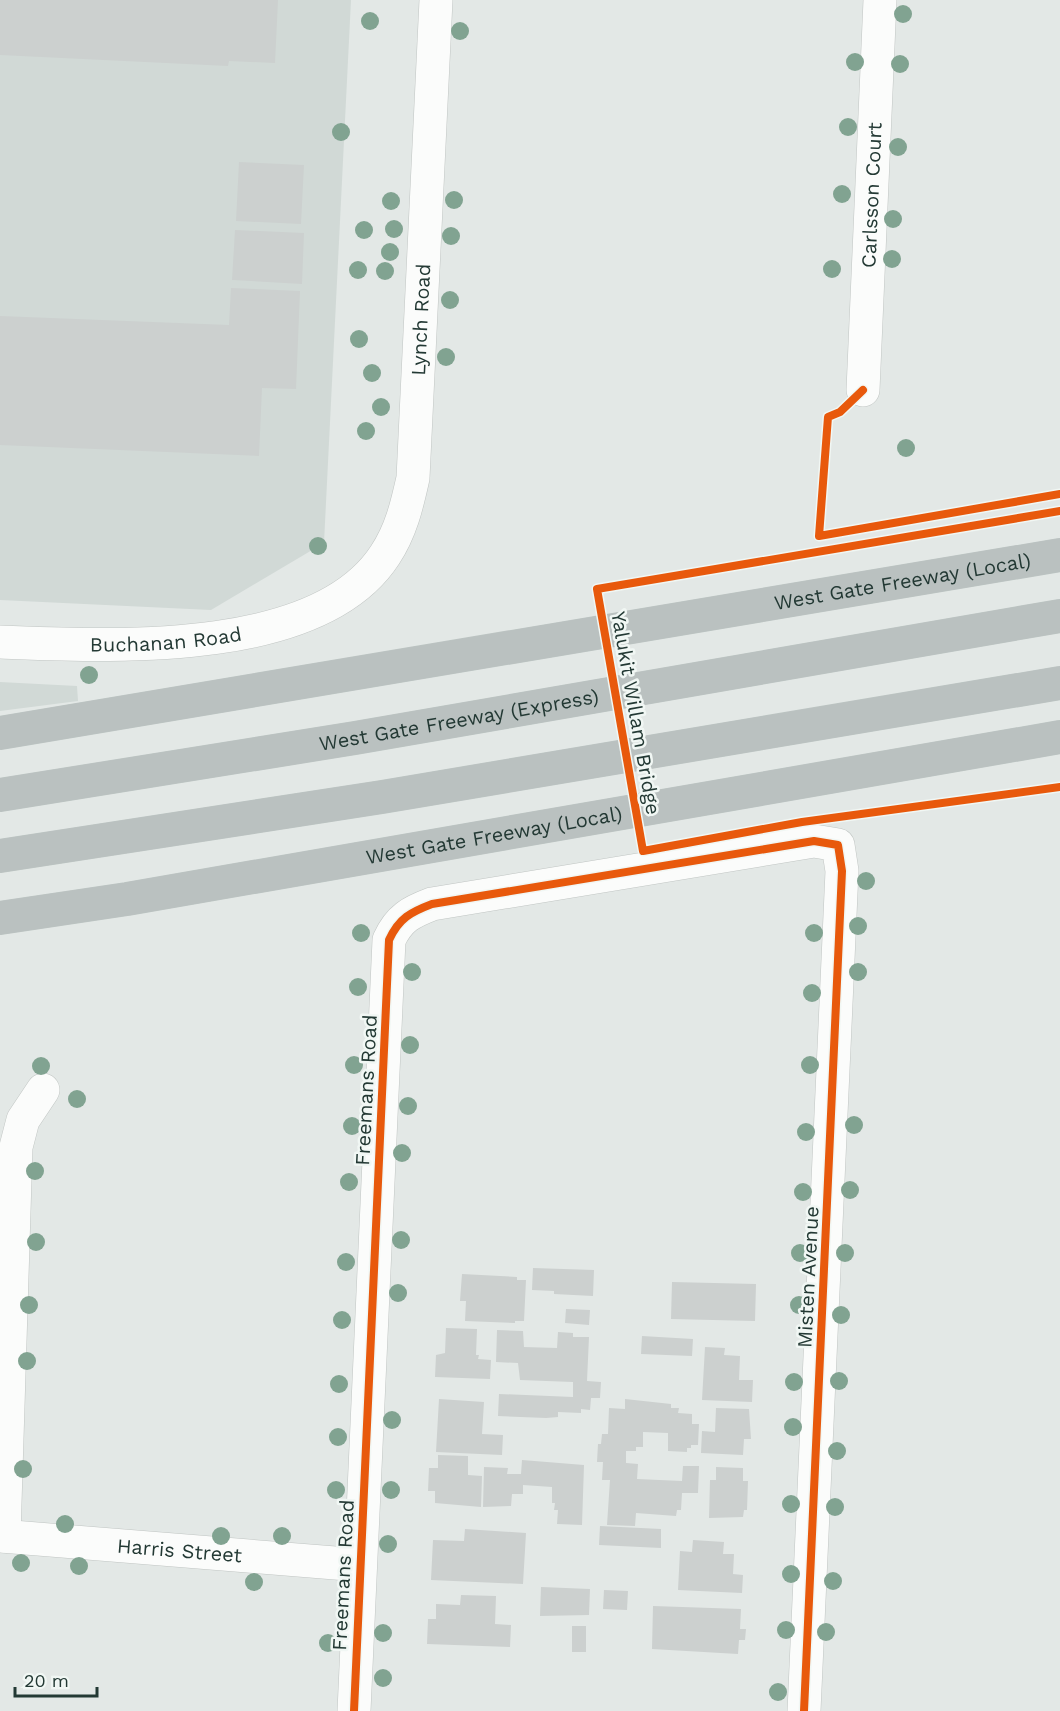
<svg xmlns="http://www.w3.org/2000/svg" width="1060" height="1711" font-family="'Work Sans',sans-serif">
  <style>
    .built { fill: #d1d9d6 }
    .building { fill: #ccd0cf }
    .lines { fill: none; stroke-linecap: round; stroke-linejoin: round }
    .minor-casing { stroke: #c0c5c3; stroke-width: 34 }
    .highway-casing { stroke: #bcc4c2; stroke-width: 34 }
    .minor { stroke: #fbfcfb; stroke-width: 33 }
    .highway { stroke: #bac1c0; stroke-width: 33 }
    .cycleway-casing { stroke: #f1f7f4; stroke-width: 11 }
    .cycleway { stroke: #e8590c; stroke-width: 8 }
    .tree { fill: #81a391 }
    .labels { text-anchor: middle; stroke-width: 5; stroke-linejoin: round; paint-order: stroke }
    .street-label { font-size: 20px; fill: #233934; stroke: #f1f7f4 }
  </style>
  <rect width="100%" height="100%" fill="#e3e8e6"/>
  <g class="built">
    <polygon points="0,0 351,0 324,543 211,610 0,600"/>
    <polygon points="0,682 77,686 78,701 0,711"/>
  </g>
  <g class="building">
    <polygon points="0,0 278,0 275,63 229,61 228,66 0,55"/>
    <polygon points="239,162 304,165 301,224 236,221"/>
    <polygon points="235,230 304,233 302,284 232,280"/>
    <polygon points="231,288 300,291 296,389 262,388 259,456 0,445 0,316 229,325"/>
    <polygon points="533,1268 594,1270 593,1296 554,1294 554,1291 532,1290"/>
    <polygon points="462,1274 517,1277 517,1280 526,1280 524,1321 515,1321 515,1323 465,1321 466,1301 460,1301"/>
    <polygon points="672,1282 756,1284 755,1321 671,1319"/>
    <polygon points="566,1309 590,1310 589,1325 565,1323"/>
    <polygon points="446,1328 477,1329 476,1355 479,1355 478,1359 491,1360 490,1379 435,1377 436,1355 445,1353"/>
    <polygon points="497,1330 523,1331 524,1347 557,1348 558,1332 573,1333 573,1337 589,1337 587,1381 601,1382 600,1398 591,1398 590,1410 581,1409 581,1413 558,1412 558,1417 546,1418 498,1416 499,1394 573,1397 573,1382 520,1380 518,1363 496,1362"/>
    <polygon points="642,1336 693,1339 692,1356 641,1354"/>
    <polygon points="705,1347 725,1348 724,1355 740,1356 739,1380 753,1380 752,1402 702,1400"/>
    <polygon points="439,1399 484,1402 482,1434 503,1435 502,1455 436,1452"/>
    <polygon points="625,1399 671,1404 671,1408 679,1408 678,1413 692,1414 692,1424 699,1424 698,1445 691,1445 691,1448 687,1448 687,1452 668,1451 668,1433 643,1432 643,1447 636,1447 636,1451 626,1451 626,1463 638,1464 637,1479 682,1481 683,1466 699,1466 698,1493 682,1493 681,1510 677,1510 676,1516 636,1513 635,1526 607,1525 610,1480 602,1480 603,1462 597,1462 598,1444 601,1444 602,1434 608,1434 609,1408 625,1409"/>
    <polygon points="716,1408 749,1409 751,1439 744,1439 743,1455 701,1453 702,1431 715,1432"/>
    <polygon points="438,1455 468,1456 468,1475 482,1476 481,1507 435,1503 435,1491 428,1491 429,1468 438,1468"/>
    <polygon points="522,1460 584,1465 582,1525 557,1524 558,1510 554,1510 555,1503 552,1503 552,1487 523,1485 523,1494 512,1494 511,1506 483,1507 484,1467 508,1468 507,1474 521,1474"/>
    <polygon points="716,1467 743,1468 743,1481 748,1481 747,1510 744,1510 743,1517 709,1518 710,1480 716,1480"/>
    <polygon points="600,1526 661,1529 661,1548 599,1545"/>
    <polygon points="465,1529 526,1533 523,1584 431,1580 433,1540 464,1541"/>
    <polygon points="693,1540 724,1542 723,1554 734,1554 733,1574 743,1575 742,1593 678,1590 680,1551 692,1552"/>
    <polygon points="541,1587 590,1589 589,1615 540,1616"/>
    <polygon points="604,1590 628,1591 627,1610 603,1609"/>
    <polygon points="461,1595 496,1596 495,1624 511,1625 510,1647 427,1644 428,1619 436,1619 436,1604 460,1605"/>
    <polygon points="653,1606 741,1609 740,1629 746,1629 745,1640 739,1640 738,1654 652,1649"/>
    <rect x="572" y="1626" width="14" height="26"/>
  </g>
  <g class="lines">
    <g class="minor-casing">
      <g id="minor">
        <path id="s1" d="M 863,390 L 880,0"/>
        <path id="s2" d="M 0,642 C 109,646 318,658 385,555 C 401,531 407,505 413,478 L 436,0"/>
        <path id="s3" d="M 0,1536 L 360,1565"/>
        <polyline points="4,1536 16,1147 23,1120 43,1090"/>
        <path d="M 354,1711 L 389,940 C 399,918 411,912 432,904 L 814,841 L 838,845 L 842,871 L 804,1711"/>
      </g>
    </g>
    <g class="highway-casing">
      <g id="highway">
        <path id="s4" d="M 0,733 L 1060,555"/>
        <path id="s5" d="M 0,795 L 355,738 L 1060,616"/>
        <polyline points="0,856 382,797 1060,683"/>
        <path id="s6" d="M 0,918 L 127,899 L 1060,737"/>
      </g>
    </g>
    <use href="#minor" class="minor"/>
    <use href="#highway" class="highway"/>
    <g class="cycleway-casing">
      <g id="cycleway">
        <polyline points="863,390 840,412 828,417 819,536 1060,494"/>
        <polyline points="1060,511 597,589 643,851 802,822 1060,787"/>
        <path d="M 354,1711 L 389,940 C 399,918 411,912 432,904 L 814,841 L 838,845 L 842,871 L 804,1711"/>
      </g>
    </g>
    <use href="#cycleway" class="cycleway"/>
  </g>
  <g class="tree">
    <circle cx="903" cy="14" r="9"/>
    <circle cx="370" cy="21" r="9"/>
    <circle cx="460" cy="31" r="9"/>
    <circle cx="855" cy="62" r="9"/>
    <circle cx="900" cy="64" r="9"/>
    <circle cx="848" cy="127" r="9"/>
    <circle cx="341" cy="132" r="9"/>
    <circle cx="898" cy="147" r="9"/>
    <circle cx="842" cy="194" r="9"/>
    <circle cx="454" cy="200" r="9"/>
    <circle cx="391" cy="201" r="9"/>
    <circle cx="893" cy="219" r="9"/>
    <circle cx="394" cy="229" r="9"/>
    <circle cx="364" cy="230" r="9"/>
    <circle cx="451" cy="236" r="9"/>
    <circle cx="390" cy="252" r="9"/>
    <circle cx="892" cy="259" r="9"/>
    <circle cx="832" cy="269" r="9"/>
    <circle cx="358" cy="270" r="9"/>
    <circle cx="385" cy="271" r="9"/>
    <circle cx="450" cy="300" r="9"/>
    <circle cx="359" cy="339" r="9"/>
    <circle cx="446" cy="357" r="9"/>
    <circle cx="372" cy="373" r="9"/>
    <circle cx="381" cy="407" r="9"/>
    <circle cx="366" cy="431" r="9"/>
    <circle cx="906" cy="448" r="9"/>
    <circle cx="318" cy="546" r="9"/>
    <circle cx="89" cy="675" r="9"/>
    <circle cx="866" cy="881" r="9"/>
    <circle cx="858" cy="926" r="9"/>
    <circle cx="361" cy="933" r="9"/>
    <circle cx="814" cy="933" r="9"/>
    <circle cx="412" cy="972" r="9"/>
    <circle cx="858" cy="972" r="9"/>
    <circle cx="358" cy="987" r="9"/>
    <circle cx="812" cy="993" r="9"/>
    <circle cx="410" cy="1045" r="9"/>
    <circle cx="354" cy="1065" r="9"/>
    <circle cx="810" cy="1065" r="9"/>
    <circle cx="41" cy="1066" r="9"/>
    <circle cx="77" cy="1099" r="9"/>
    <circle cx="408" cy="1106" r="9"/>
    <circle cx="854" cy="1125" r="9"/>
    <circle cx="352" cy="1126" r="9"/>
    <circle cx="806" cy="1132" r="9"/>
    <circle cx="402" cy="1153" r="9"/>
    <circle cx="35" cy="1171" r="9"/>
    <circle cx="349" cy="1182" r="9"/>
    <circle cx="850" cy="1190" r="9"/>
    <circle cx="803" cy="1192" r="9"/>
    <circle cx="401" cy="1240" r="9"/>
    <circle cx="36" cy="1242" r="9"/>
    <circle cx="800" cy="1253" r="9"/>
    <circle cx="845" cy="1253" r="9"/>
    <circle cx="346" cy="1262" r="9"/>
    <circle cx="398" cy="1293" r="9"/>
    <circle cx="29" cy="1305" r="9"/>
    <circle cx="799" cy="1305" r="9"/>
    <circle cx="841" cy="1315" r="9"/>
    <circle cx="342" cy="1320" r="9"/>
    <circle cx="27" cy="1361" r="9"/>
    <circle cx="839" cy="1381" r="9"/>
    <circle cx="794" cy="1382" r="9"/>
    <circle cx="339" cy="1384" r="9"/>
    <circle cx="392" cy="1420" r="9"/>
    <circle cx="793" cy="1427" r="9"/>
    <circle cx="338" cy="1437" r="9"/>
    <circle cx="837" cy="1451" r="9"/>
    <circle cx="23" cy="1469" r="9"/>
    <circle cx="336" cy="1490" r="9"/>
    <circle cx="391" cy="1490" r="9"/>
    <circle cx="791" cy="1504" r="9"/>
    <circle cx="835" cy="1507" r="9"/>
    <circle cx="65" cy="1524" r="9"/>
    <circle cx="221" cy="1536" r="9"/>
    <circle cx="282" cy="1536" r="9"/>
    <circle cx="388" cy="1544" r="9"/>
    <circle cx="21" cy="1563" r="9"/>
    <circle cx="79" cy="1566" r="9"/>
    <circle cx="791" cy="1574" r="9"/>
    <circle cx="833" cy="1581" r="9"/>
    <circle cx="254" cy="1582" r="9"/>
    <circle cx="786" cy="1630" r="9"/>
    <circle cx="826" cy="1632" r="9"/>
    <circle cx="383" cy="1633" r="9"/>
    <circle cx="328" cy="1643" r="9"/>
    <circle cx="383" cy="1678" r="9"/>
    <circle cx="778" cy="1692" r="9"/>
  </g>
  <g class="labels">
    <g class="street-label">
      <text dy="7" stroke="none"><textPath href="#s1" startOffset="195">Carlsson Court</textPath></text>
      <text dy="7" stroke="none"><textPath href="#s2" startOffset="651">Lynch Road</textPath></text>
      <text dy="7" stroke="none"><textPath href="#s4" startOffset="915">West Gate Freeway (Local)</textPath></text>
      <text dy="7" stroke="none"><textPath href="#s2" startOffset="166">Buchanan Road</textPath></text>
      <text transform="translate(636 713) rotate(80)" y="7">Yalukit Willam Bridge</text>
      <text dy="7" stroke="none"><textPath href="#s5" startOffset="465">West Gate Freeway (Express)</textPath></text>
      <text dy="7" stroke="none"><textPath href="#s6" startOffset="501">West Gate Freeway (Local)</textPath></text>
      <text transform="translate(366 1090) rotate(-87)" y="7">Freemans Road</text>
      <text transform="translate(808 1277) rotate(-87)" y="7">Misten Avenue</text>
      <text dy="7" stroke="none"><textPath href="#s3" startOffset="180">Harris Street</textPath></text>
      <text transform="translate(343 1575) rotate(-87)" y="7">Freemans Road</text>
    </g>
  </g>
  <path d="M15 1687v9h82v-9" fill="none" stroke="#233934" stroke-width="3"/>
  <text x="24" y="1687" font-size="18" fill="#233934" stroke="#f1f7f4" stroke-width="4.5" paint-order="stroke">20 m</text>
</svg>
